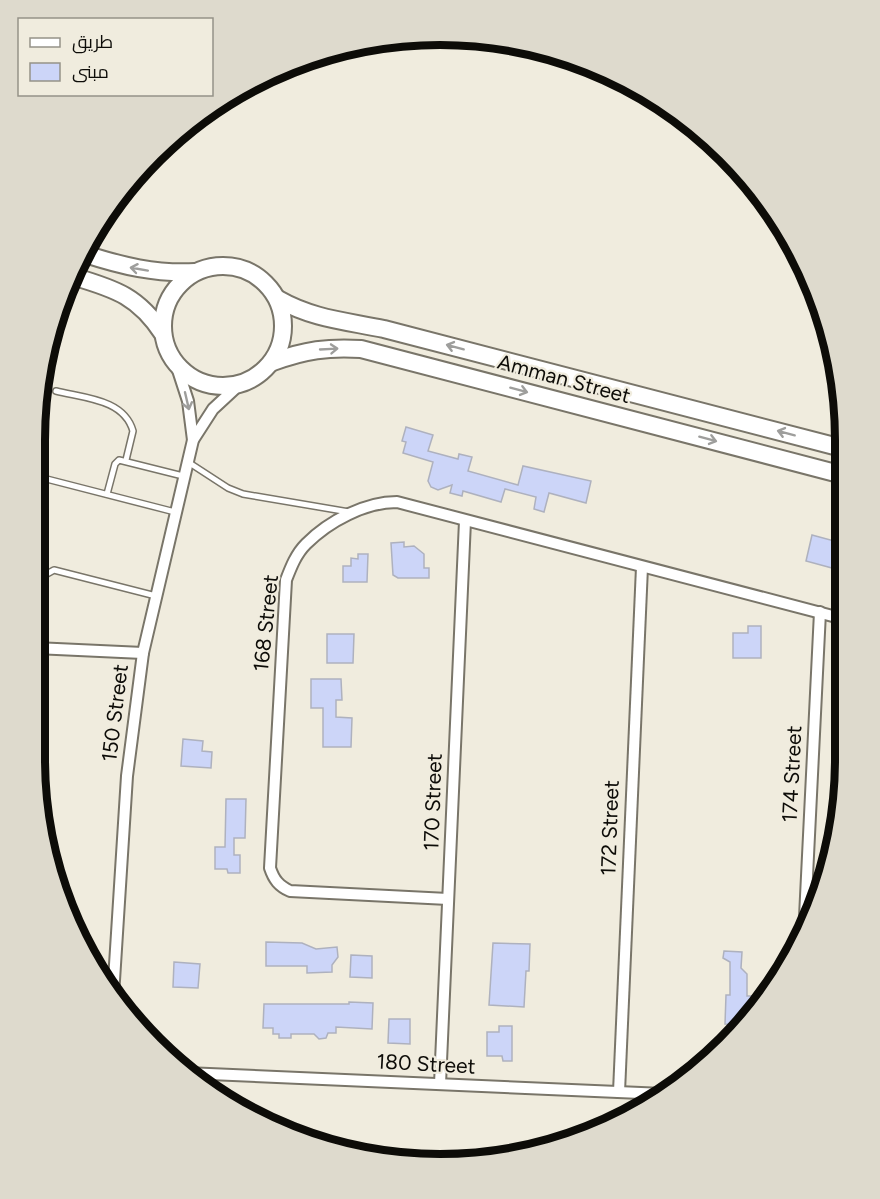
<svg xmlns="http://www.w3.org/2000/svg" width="880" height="1199" font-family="Figtree,Cairo,sans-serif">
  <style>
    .building { fill: #ccd5f8; stroke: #aeb1be; stroke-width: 1.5 }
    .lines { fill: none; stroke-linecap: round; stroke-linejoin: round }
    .service-casing { stroke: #797569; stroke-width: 8 }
    .minor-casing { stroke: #797569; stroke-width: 14 }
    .primary-casing { stroke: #797569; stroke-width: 20 }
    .service { stroke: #fff; stroke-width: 5 }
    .minor { stroke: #fff; stroke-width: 10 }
    .primary { stroke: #fff; stroke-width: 16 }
    .oneway { stroke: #9e9e9c }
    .labels { text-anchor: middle; stroke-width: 4.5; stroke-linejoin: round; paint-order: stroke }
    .street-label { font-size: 21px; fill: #0d0c08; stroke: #f0ecde }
    .rim { fill: none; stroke: #0d0c08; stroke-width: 8 }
  </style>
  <rect width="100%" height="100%" fill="#f0ecde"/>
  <g class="building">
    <polygon points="406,427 433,435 428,451 458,459 459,454 472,457 468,471 518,485 523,466 591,481 586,503 549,493 544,512 534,509 536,497 505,489 501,502 463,491 462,496 450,493 452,485 438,490 431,487 428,481 433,462 403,453 406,442 402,441"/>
    <polygon points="812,535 838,542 832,568 806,561"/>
    <polygon points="404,542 404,547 414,546 424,554 424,568 429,568 429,578 398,578 393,575 391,543"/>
    <polygon points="358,554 368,554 367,582 343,582 343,566 351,566 351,558 358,559"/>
    <polygon points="748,626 761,626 761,658 733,658 733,633 748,633"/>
    <polygon points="327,634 354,634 353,663 327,663"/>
    <polygon points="311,679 341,679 342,700 336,700 336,717 352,718 351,747 323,747 323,708 311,708"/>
    <polygon points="183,739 203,741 202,751 212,752 211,768 181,766"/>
    <polygon points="226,799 246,799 245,838 234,838 234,855 240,855 240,873 228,873 227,869 215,869 215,847 225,847"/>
    <polygon points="266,942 302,943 316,949 337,947 338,957 332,965 332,972 307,973 307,966 266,966"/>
    <polygon points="493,943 530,944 529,971 526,971 524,1007 489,1005"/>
    <polygon points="724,951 742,952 741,968 747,974 747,996 753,996 752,1016 746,1025 725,1024 726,995 730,995 730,962 723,958"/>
    <polygon points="351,955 372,956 372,978 350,977"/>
    <polygon points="174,962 200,964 198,988 173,987"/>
    <polygon points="349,1002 373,1003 372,1029 336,1027 336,1033 328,1033 326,1038 319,1039 314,1034 291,1034 291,1038 279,1038 279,1034 273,1034 273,1028 263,1028 264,1004 349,1004"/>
    <polygon points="389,1019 410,1019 410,1044 388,1043"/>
    <polygon points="499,1026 512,1026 512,1061 503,1061 502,1056 487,1056 487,1032 499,1032"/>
  </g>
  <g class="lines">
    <g class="service-casing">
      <g id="service">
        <path d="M 56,391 C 84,398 124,399 133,431 L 126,460"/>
        <polyline points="188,462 228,488 243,494 349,512"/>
        <polyline points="35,476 175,512"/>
        <polyline points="107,494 115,464 119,460 183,476"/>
        <polyline points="35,604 45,575 54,570 156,596"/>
      </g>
    </g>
    <g class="minor-casing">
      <g id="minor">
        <polyline points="176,364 188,401 193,440"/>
        <polyline points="35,648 143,653"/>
        <path d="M 448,899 L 290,891 C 279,886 274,880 270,868 L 286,580 C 291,567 296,554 306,544 C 329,521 365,502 397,502 L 844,619"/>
        <polyline points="804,937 820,612"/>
        <polyline points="113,996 127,776 143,653 193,440 213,409 240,384"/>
        <polyline points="186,1073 664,1094"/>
        <polyline points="440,1084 465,521"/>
        <polyline points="619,1092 642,567"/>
      </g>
    </g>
    <g class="primary-casing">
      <g id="primary">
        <path d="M 85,254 C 122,266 155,274 195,272"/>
        <circle cx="223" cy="326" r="60"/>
        <path d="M 75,277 C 116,289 139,297 163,334"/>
        <path d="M 278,299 C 313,319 346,321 384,329 L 842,448"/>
        <path d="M 273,362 C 305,350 328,347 361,349 L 843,475"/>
      </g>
    </g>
    <use href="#service" class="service"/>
    <use href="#minor" class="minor"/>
    <use href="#primary" class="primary"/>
  </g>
  <defs><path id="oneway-shaft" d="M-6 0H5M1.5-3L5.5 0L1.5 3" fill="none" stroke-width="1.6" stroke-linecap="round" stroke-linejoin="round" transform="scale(1.5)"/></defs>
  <g class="oneway">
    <use href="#oneway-shaft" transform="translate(139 269) rotate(-170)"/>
    <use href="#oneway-shaft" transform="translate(455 347) rotate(-165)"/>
    <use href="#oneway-shaft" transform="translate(329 349) rotate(-3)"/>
    <use href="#oneway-shaft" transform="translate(519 390) rotate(15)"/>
    <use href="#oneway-shaft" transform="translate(187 401) rotate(77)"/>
    <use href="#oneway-shaft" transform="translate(786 433) rotate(-165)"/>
    <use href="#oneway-shaft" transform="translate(708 439) rotate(15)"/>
  </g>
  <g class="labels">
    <g class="street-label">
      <text transform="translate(564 379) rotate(15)" y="7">Amman Street</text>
      <text transform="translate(266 623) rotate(-84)" y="7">168 Street</text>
      <text transform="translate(115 713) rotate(-83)" y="7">150 Street</text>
      <text transform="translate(792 774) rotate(-87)" y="7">174 Street</text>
      <text transform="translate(433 802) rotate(-88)" y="7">170 Street</text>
      <text transform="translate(610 828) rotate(-88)" y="7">172 Street</text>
      <text transform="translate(426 1064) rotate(3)" y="7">180 Street</text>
    </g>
  </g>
  <path d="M0 0H880V1199H0ZM440 45H440A395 395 0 0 1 835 440V759A395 395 0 0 1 440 1154H440A395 395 0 0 1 45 759V440A395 395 0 0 1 440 45Z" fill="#dedacd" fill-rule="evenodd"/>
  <path class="rim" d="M440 45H440A395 395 0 0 1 835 440V759A395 395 0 0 1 440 1154H440A395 395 0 0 1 45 759V440A395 395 0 0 1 440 45Z"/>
  <rect x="18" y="18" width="195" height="78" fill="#f0ecde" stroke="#959288" stroke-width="1.5"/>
  <rect x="30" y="38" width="30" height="9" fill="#ffffff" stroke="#959288" stroke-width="1.5"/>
  <text x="72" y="48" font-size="18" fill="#0d0c08">طريق</text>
  <rect x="30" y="63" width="30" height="18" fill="#ccd5f8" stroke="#959288" stroke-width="1.5"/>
  <text x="72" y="78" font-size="18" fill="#0d0c08">مبنى</text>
</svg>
